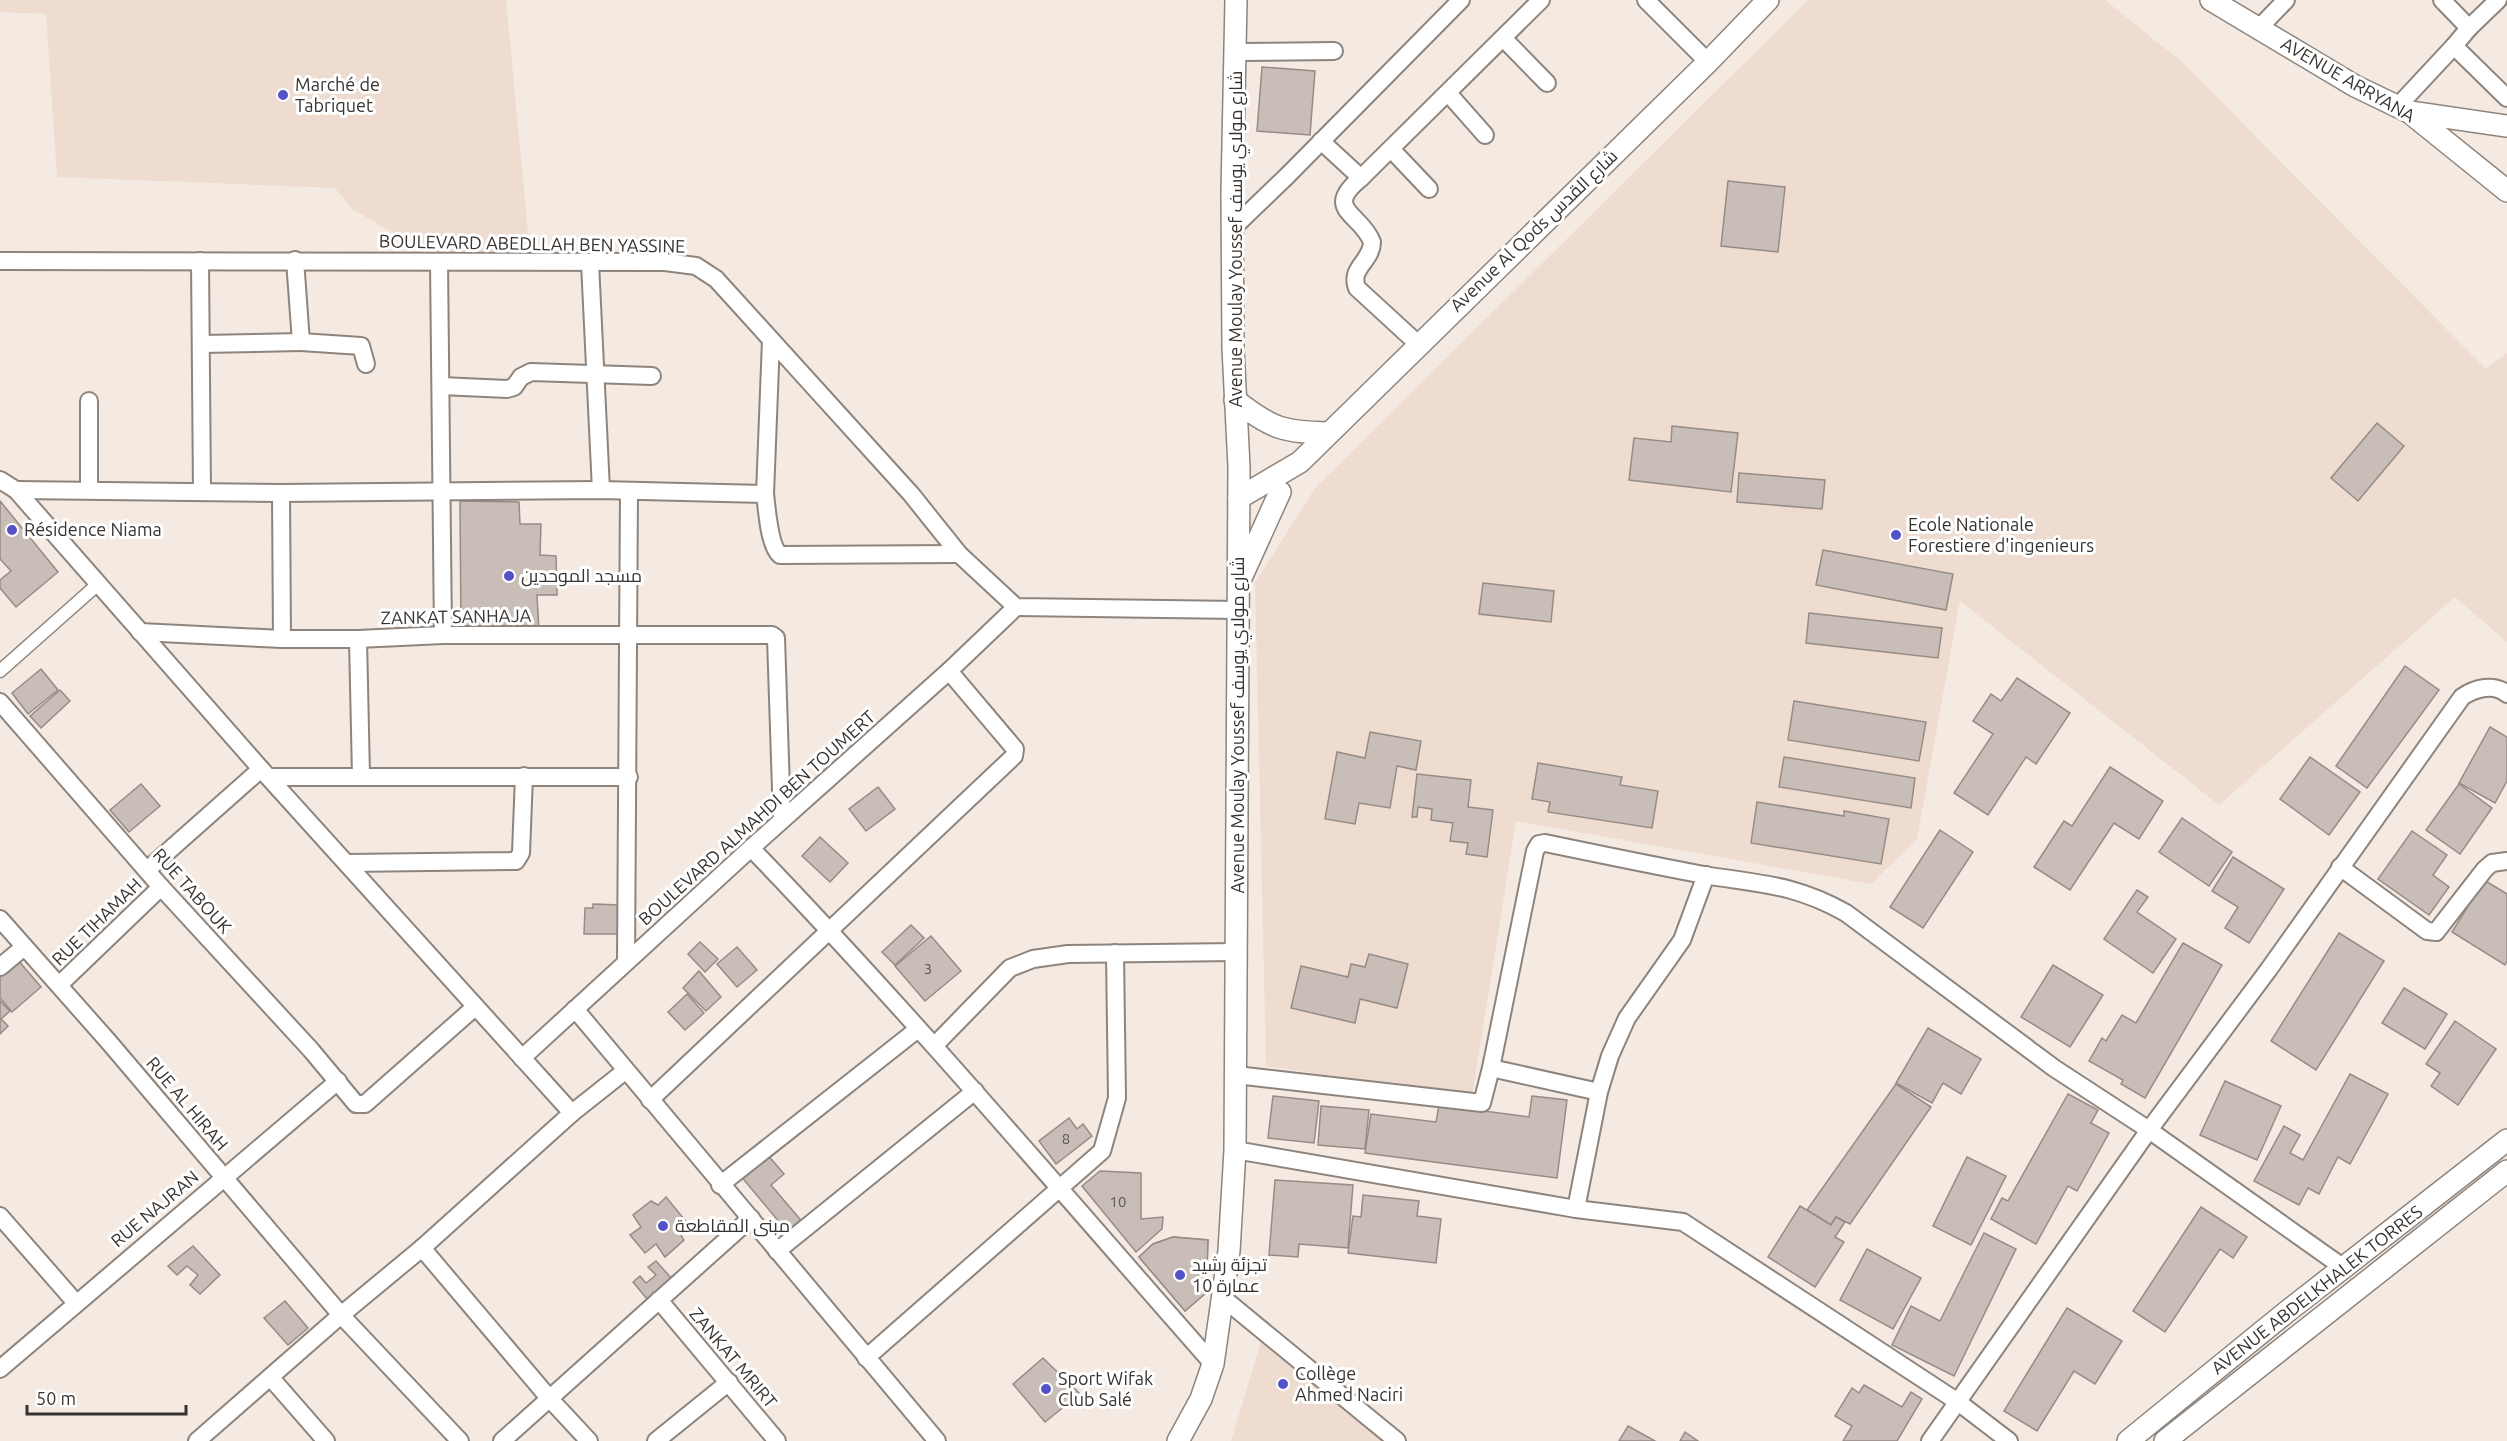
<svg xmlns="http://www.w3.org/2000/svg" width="2507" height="1441" font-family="Ubuntu,Cairo,sans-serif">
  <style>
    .built { fill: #eedcd0 }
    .building { fill: #c8beb7; stroke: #968c85; stroke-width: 1.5 }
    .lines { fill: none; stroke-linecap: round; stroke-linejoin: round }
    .pedestrian-casing { stroke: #8d847d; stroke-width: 15 }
    .minor-casing { stroke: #8d847d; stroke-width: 20 }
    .tertiary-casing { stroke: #8d847d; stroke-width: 24 }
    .pedestrian { stroke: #fff; stroke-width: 12 }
    .minor { stroke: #fff; stroke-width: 16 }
    .tertiary { stroke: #fff; stroke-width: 21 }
    .poi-dot { fill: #5452c9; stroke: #fff; stroke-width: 2 }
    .labels { text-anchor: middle; stroke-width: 6; stroke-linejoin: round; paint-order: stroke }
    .number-label { font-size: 15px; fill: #5b5652 }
    .street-label { font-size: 18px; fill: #373330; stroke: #fff }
    .poi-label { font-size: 18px; fill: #373330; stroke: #fff; text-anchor: start }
  </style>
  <rect width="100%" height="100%" fill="#f5eae2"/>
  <g class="built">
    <polygon points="0,0 506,0 530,253 434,256 352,209 335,188 57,177 46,14 0,12"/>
    <polygon points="1808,0 2105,0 2183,63 2486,369 2507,353 2507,642 2455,597 2219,805 1960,601 1917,839 1871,884 1516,821 1472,1097 1266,1066 1255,583 1315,488"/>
    <polygon points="1262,1338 1385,1441 1231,1441"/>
  </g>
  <g class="building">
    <polygon points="1262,67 1315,71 1310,135 1257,131"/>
    <polygon points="1728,181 1785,187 1778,252 1721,246"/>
    <polygon points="2377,423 2404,446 2358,501 2331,478"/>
    <polygon points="1672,426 1738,433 1731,492 1629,480 1634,438 1671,442"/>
    <polygon points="1739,473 1825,480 1822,509 1737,502"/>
    <polygon points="0,501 58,572 16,607 0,588 0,580 11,571 0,559"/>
    <polygon points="460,501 519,502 520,524 541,524 540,555 556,556 557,595 537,595 539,631 461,630"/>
    <polygon points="1823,550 1953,574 1946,610 1816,585"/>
    <polygon points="1483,583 1554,591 1551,622 1479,614"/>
    <polygon points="1809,613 1942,628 1938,658 1806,643"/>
    <polygon points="2405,666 2439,690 2367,788 2336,766"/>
    <polygon points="41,669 58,690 28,714 12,693"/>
    <polygon points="2017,678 2070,713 2036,764 2026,757 1988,815 1954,793 1993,734 1973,721 1991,694 2001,701"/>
    <polygon points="60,690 70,701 41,728 30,716"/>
    <polygon points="1794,701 1926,722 1919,761 1788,740"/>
    <polygon points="2490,727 2507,737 2507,781 2495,803 2459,783"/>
    <polygon points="1370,732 1421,741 1416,770 1397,766 1390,808 1359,803 1355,824 1325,819 1337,752 1365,758"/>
    <polygon points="1784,757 1915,778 1911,808 1779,787"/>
    <polygon points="2310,757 2360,792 2329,835 2280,799"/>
    <polygon points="1538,763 1622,777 1620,785 1658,791 1652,828 1548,812 1550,802 1532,799"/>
    <polygon points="2110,767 2163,801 2139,839 2114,823 2070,890 2034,867 2064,821 2072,826"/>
    <polygon points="1417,774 1471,780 1468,807 1493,810 1487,857 1466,854 1468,843 1450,841 1453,823 1431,820 1432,809 1418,807 1417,817 1412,817"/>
    <polygon points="141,784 160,806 129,832 110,810"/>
    <polygon points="2459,784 2492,808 2460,854 2426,830"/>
    <polygon points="878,787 895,809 866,831 849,809"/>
    <polygon points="1757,802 1844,816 1844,811 1889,819 1881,864 1751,843"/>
    <polygon points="2182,818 2232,852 2209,886 2159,852"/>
    <polygon points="1940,830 1973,852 1923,928 1890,907"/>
    <polygon points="2412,831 2447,855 2433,875 2449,887 2429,915 2378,879"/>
    <polygon points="820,837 848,863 830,882 802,856"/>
    <polygon points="2233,857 2284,889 2249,943 2225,928 2238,907 2212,891"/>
    <polygon points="2484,880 2507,894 2507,961 2505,965 2452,932"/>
    <polygon points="2137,890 2148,897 2137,912 2176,939 2153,973 2104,939"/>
    <polygon points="593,904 620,905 619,934 584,934 585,908 593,908"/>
    <polygon points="911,925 924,938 895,965 882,952"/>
    <polygon points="2339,933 2384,961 2316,1070 2271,1041"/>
    <polygon points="931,936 961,971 925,1001 895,966"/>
    <polygon points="700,942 718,959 705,972 688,954"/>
    <polygon points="2183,943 2222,965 2145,1098 2121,1084 2123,1080 2089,1061 2102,1038 2106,1041 2122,1015 2136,1023"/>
    <polygon points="737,947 757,970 737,987 717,964"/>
    <polygon points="1369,954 1408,964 1397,1008 1360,999 1355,1023 1291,1008 1301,966 1348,977 1351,964 1365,967"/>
    <polygon points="17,959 41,987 12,1012 0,998 0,974"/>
    <polygon points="2053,965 2103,995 2070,1047 2021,1017"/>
    <polygon points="699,971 721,997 706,1011 683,988"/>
    <polygon points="2404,988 2447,1014 2425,1049 2382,1023"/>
    <polygon points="687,994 704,1013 685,1030 668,1012"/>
    <polygon points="0,1001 10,1011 1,1019 8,1026 0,1034"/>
    <polygon points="2455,1021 2496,1049 2458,1105 2431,1086 2440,1073 2426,1064"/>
    <polygon points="1928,1028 1981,1059 1961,1094 1943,1083 1932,1103 1896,1083"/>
    <polygon points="2350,1074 2388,1094 2350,1164 2338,1157 2319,1194 2308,1188 2299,1205 2254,1181 2284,1126 2300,1135 2290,1153 2303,1160"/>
    <polygon points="2225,1081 2281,1106 2257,1160 2200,1135"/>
    <polygon points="1896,1084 1931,1107 1850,1224 1836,1217 1831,1225 1807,1210"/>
    <polygon points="2068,1094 2098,1110 2091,1123 2109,1133 2077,1191 2068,1186 2036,1244 1991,1219 2002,1198 2008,1201"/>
    <polygon points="1273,1096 1319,1101 1314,1143 1268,1138"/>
    <polygon points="1532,1096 1567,1100 1557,1178 1365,1153 1371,1114 1436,1122 1439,1105 1529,1117"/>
    <polygon points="1321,1106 1369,1110 1365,1149 1318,1145"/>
    <polygon points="1069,1118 1077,1129 1083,1124 1092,1136 1056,1164 1039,1141"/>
    <polygon points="766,1153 784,1174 771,1185 804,1224 790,1235 740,1175"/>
    <polygon points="1967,1157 2006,1176 1971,1245 1933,1226"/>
    <polygon points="1100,1171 1141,1173 1141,1219 1163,1217 1162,1229 1136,1252 1082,1186"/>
    <polygon points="1275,1180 1353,1185 1348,1248 1299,1244 1298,1257 1269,1255"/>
    <polygon points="1363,1195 1419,1201 1417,1216 1441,1219 1436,1263 1348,1253 1353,1216 1361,1217"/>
    <polygon points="666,1197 688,1224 679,1232 684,1240 665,1257 656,1244 645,1253 630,1235 641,1227 633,1215 651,1201 658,1205"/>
    <polygon points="1800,1206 1831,1225 1836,1217 1845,1222 1835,1237 1844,1242 1815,1287 1768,1257"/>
    <polygon points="2201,1207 2247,1237 2233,1258 2220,1249 2165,1332 2133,1311"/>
    <polygon points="1984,1233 2016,1249 1954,1376 1892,1345 1911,1306 1940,1321"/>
    <polygon points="1173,1237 1208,1240 1206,1293 1185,1311 1139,1257 1153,1244"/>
    <polygon points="1173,1237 1208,1240 1206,1293 1185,1311 1139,1257 1153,1244"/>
    <polygon points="193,1246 220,1275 200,1294 190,1285 198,1275 187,1266 177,1275 168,1266"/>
    <polygon points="1867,1249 1921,1278 1893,1329 1840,1300"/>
    <polygon points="656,1261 672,1279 647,1299 633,1282 640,1276 646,1283 656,1275 648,1267"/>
    <polygon points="285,1301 308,1328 288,1345 264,1318"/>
    <polygon points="2067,1308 2122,1341 2095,1384 2074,1371 2037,1431 2004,1411"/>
    <polygon points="1043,1358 1080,1394 1045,1422 1013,1384"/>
    <polygon points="1864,1385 1902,1407 1911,1392 1922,1399 1897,1441 1843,1441 1852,1426 1835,1416 1852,1388 1859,1393"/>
    <polygon points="1628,1426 1655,1441 1619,1441"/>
    <polygon points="1685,1432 1698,1441 1680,1441"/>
  </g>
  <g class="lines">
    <g class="pedestrian-casing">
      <polyline id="pedestrian" points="0,671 97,585"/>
    </g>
    <g class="minor-casing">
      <g id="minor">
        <polyline points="1646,0 1708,62"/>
        <polyline points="2442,0 2469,28 2454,46 2507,98"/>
        <polyline points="2259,28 2286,0"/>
        <polyline points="2469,28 2498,0"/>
        <polyline points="1503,38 1547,83"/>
        <polyline points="1235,52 1334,51"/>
        <polyline points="1448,93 1485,135"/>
        <polyline points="2398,106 2454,46"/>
        <polyline points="1321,141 1361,178 1541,0"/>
        <polyline points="1391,149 1429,189"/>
        <path d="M 1361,178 C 1322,210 1361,213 1372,242 C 1372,261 1349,268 1357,288 L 1418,344"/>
        <polyline points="1233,228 1287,176 1461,0"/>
        <polyline points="0,261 665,262 696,266 716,279 911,494 959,554 1016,607 1238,610"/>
        <polyline points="200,261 202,492"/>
        <polyline points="439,262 443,635"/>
        <polyline points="590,263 601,490"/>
        <polyline points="301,342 361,346 366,364"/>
        <polyline points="201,344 301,342 295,260"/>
        <polyline points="441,386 507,389 514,387 521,377 531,372 652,376"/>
        <polyline points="0,480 16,490 261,769 572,1113"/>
        <path d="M 16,490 L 281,493 L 601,490 L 765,494 C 767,509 769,546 780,555 L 959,554"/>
        <polyline points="89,490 89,401"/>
        <polyline points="281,493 282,639"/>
        <polyline points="765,494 771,340"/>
        <polyline points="140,632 282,639 358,639 443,635 772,635 776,638 782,820"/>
        <polyline points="358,639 361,776"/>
        <polyline points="0,702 161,887 311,1050 356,1104 365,1104 475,1007"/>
        <polyline points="269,777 629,777"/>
        <path d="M 751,848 C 911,1014 1060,1190 1213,1364"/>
        <polyline points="347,863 516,861 521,853 524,776"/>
        <polyline points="2340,867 2427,931 2436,932 2485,869 2492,863 2507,861"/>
        <polyline points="147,870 261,769"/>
        <polyline points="0,919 108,1041 341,1315 460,1441"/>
        <polyline points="626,962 629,491"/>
        <polyline points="0,967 24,947"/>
        <polyline points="59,985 161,887"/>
        <polyline points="575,1009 937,1441"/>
        <polyline points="935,1045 1010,968 1033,959 1068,954 1237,952"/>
        <polyline points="522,1058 751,848 949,671 1016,607"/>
        <polyline points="1491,1068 1599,1092"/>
        <path d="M 1236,1075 L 1482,1103 L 1491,1068 L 1535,851 L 1539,844 L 1545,843 C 1598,854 1651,865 1704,875 C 1760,884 1795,884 1846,913 L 2054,1068 L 2149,1130 L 2344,1268"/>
        <polyline points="650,1100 1014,756 1015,749 949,671"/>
        <polyline points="1235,1150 1576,1209 1683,1222 1958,1402 2009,1441"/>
        <polyline points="720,1185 918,1029"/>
        <polyline points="1576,1209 1599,1092 1610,1056 1627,1018 1682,940 1706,875"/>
        <polyline points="0,1216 76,1303"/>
        <polyline points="422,1248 549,1398 589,1441"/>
        <polyline points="777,1251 975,1091"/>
        <polyline points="1223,1298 1397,1441"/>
        <polyline points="659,1300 777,1441"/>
        <polyline points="866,1358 1102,1151 1117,1098 1115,953"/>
        <polyline points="0,1369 338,1081"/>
        <polyline points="271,1378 326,1441"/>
        <polyline points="197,1441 341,1315 422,1248 572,1113 625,1071"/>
        <polyline points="502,1441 751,1218"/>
        <polyline points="656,1441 729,1382"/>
        <path d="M 1930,1441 L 2149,1130 L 2269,969 L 2462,697 C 2475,688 2494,683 2507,694"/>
      </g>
    </g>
    <g class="tertiary-casing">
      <g id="tertiary">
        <polyline points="2211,0 2355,86 2409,112 2507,191"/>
        <polyline points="2410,112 2507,126"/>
        <path d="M 1235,400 C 1272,429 1283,432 1329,433"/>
        <polyline points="1239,498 1300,462 1708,62 1768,0"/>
        <polyline points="1241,578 1280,492"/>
        <polyline points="1178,1441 1201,1399 1213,1364 1229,1251 1235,1150 1239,467 1233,348 1232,193 1236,0"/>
        <polyline points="2128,1441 2289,1310 2507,1140"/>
        <polyline points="2165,1441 2507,1171"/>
      </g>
    </g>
    <use href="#pedestrian" class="pedestrian"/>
    <use href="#minor" class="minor"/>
    <use href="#tertiary" class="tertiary"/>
  </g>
  <g class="poi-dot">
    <circle cx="283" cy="95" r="6"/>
    <circle cx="12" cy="530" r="6"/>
    <circle cx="1896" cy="535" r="6"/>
    <circle cx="509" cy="576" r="6"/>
    <circle cx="663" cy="1226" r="6"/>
    <circle cx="1180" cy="1275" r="6"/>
    <circle cx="1283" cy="1384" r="6"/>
    <circle cx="1046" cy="1389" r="6"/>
  </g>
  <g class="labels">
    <g class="number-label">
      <text x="928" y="974">3</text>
      <text x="1066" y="1144">8</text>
      <text x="1118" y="1207">10</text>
    </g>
    <g class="street-label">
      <text transform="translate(2348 80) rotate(30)" y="6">AVENUE ARRYANA</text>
      <text transform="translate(1534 231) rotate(-44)" y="6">Avenue Al Qods شارع القدس</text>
      <text transform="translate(1236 239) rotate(-90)" y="6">Avenue Moulay Youssef شارع مولاي يوسف</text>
      <text transform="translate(532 244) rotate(1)" y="6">BOULEVARD ABEDLLAH BEN YASSINE</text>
      <text transform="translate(456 617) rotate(-1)" y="6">ZANKAT SANHAJA</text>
      <text transform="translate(1238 725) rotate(-90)" y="6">Avenue Moulay Youssef شارع مولاي يوسف</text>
      <text transform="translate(757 818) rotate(-42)" y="6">BOULEVARD ALMAHDI BEN TOUMERT</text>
      <text transform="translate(192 891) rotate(48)" y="6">RUE TABOUK</text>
      <text transform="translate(97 922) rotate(-44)" y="6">RUE TIHAMAH</text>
      <text transform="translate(187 1104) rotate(50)" y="6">RUE AL HIRAH</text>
      <text transform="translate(155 1209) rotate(-40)" y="6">RUE NAJRAN</text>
      <text transform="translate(2317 1290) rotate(-38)" y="6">AVENUE ABDELKHALEK TORRES</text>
      <text transform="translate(733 1358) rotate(50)" y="6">ZANKAT MRIRT</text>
    </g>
    <g class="poi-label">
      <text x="295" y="91">Marché de<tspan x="295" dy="21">Tabriquet</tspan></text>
      <text x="1908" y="531">Ecole Nationale<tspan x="1908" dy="21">Forestiere d'ingenieurs</tspan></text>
      <text x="24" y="536">Résidence Niama</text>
      <text x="521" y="582">مسجد الموحدين</text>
      <text x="675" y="1232">مبنى المقاطعة</text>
      <text x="1192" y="1271">تجزئة رشيد<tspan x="1192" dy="21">عمارة 10</tspan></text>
      <text x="1295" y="1380">Collège<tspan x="1295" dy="21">Ahmed Naciri</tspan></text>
      <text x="1058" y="1385">Sport Wifak<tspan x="1058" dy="21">Club Salé</tspan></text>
    </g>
  </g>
  <path d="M27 1405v9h159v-9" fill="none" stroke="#373330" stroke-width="3"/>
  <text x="36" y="1405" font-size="18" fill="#373330" stroke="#ffffff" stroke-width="4.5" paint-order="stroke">50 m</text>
</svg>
